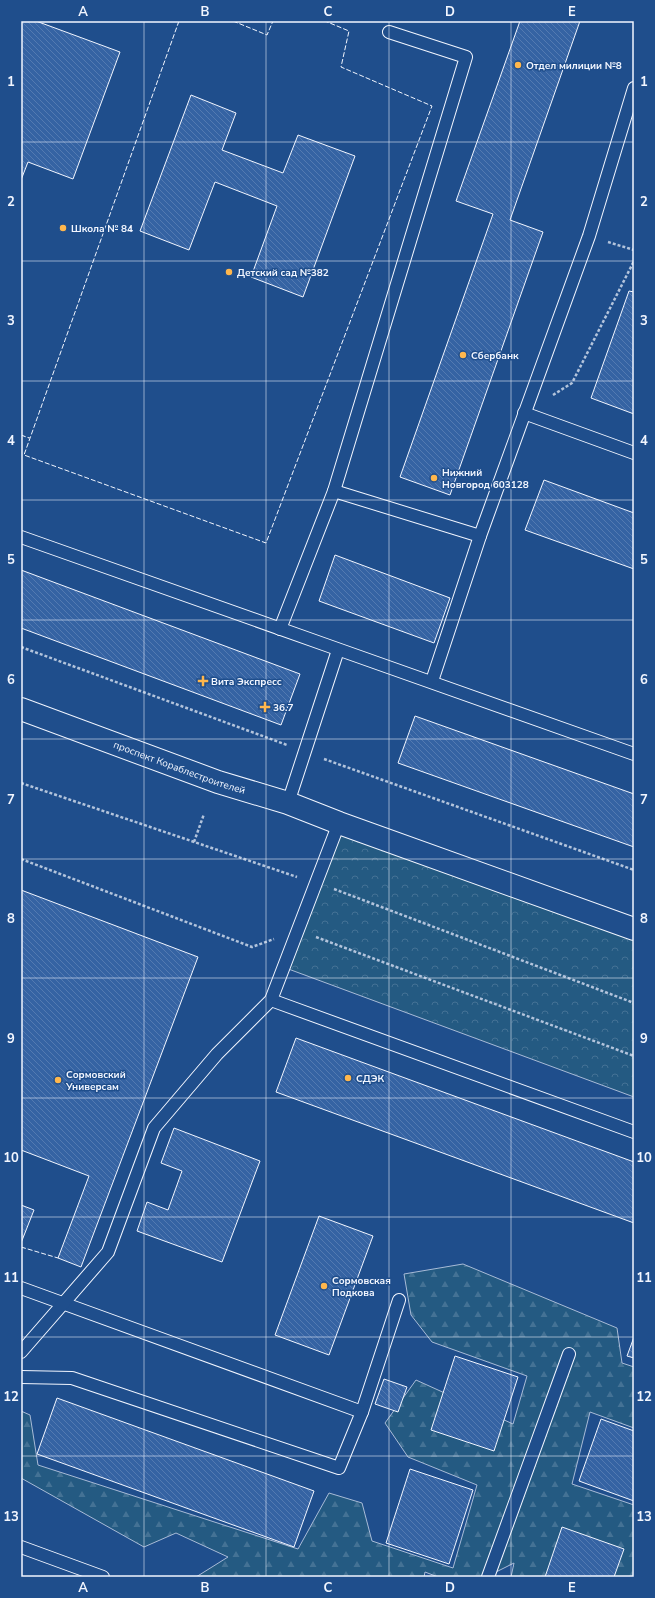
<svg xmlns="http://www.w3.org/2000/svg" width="655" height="1598" font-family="'Nunito Sans',sans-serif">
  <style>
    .forest { fill: url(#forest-firs); stroke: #a8bbd7 }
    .park { fill: url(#park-crowns); stroke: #a8bbd7 }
    .building { fill: url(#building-back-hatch); stroke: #f2f6ff }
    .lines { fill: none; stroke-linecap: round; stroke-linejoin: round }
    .service-casing { stroke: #f2f6ff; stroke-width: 14 }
    .tertiary-casing { stroke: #f2f6ff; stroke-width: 24 }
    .path { stroke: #b3c4dc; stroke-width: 2.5; stroke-dasharray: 3 2; stroke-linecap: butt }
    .service { stroke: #1f4e8c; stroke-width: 12 }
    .tertiary { stroke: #1f4e8c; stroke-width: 22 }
    .fence { stroke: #f2f6ff; stroke-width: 1; stroke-dasharray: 5 2; stroke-linecap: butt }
    .grid { fill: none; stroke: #f2f6ff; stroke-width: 1; stroke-opacity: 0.55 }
    .poi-dot { fill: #ffb74d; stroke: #1f4e8c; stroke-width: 1.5 }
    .labels { text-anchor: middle; stroke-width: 3; stroke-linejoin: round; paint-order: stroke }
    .poi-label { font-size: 10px; font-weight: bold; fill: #f2f6ff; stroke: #1f4e8c; text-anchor: start }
    .street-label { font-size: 10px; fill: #f2f6ff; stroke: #1f4e8c }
    .neatline { fill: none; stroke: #f2f6ff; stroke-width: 1.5 }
    .grid-label { font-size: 13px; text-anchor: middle; font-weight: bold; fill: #f2f6ff }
  </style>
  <defs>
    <pattern id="forest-firs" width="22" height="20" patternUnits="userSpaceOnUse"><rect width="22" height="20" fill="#245a82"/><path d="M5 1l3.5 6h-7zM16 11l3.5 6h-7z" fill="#447295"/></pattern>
    <pattern id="park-crowns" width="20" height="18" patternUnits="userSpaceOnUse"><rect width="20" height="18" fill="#245a82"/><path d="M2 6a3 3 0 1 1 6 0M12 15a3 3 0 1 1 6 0" fill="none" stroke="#447295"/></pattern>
    <pattern id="building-back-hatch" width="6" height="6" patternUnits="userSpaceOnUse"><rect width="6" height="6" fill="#3563a3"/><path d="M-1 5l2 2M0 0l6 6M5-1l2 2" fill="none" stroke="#537ab1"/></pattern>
  </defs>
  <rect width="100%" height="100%" fill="#1f4e8c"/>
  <polygon class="forest" points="463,1264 617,1328 622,1363 634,1367 634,1428 590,1412 572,1484 634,1505 634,1577 511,1577 514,1563 486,1577 438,1577 425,1572 424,1577 196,1577 228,1557 176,1533 144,1547 21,1478 21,1411 30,1415 38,1465 298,1549 329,1493 362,1503 372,1541 453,1568 477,1485 408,1457 385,1423 416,1380 513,1424 527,1376 432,1342 411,1315 404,1274"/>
  <polygon class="park" points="339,823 634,929 634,1097 283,967"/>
  <g class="building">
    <polygon points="21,21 36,21 120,52 73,179 28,162 21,180"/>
    <polygon points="520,21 580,21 510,220 543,232 450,495 400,477 493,214 456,201"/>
    <polygon points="191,95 236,113 222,150 283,173 298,135 355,156 303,297 251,277 277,206 215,182 189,250 140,231"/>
    <polygon points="629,291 634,292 634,414 591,398"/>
    <polygon points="544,480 634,513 634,569 525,530"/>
    <polygon points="335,555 450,598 434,643 319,601"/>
    <polygon points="21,570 300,674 281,725 21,628"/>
    <polygon points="415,716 634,794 634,847 398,763"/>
    <polygon points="21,890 198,957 81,1267 58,1258 89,1176 21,1150"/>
    <polygon points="296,1038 634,1162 634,1223 276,1092"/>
    <polygon points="174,1128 260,1161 222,1262 137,1231 147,1202 168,1210 182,1171 161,1163"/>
    <polygon points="21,1205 34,1210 21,1243"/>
    <polygon points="319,1216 373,1236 329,1355 275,1335"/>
    <polygon points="634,1337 634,1358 627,1356"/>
    <polygon points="455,1356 518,1377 494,1451 431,1430"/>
    <polygon points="384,1379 407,1387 398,1412 375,1404"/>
    <polygon points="57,1398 314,1491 294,1547 37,1454"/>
    <polygon points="601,1419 634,1431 634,1501 579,1481"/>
    <polygon points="410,1469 473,1490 449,1564 386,1543"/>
    <polygon points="562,1527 624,1549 614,1577 545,1577"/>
  </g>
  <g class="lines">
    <g class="service-casing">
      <g id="service">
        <polyline points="524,413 634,453"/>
        <polyline points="334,491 466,57 389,32"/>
        <polyline points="480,536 589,236 634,88"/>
        <path d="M 21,537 C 225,610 430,681 634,754"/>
        <polyline points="280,629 334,491 480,536 432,681"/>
        <polyline points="288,803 338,650"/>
        <polyline points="271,1000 634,1132"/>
        <polyline points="21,1288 362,1412 399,1300"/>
        <polyline points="21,1352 108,1252 154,1128 217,1054 271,1000 339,823"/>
        <polyline points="21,1377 72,1378 339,1468 362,1412"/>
        <polyline points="21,1547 103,1577"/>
        <polyline points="488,1577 569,1354"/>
      </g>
    </g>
    <g class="tertiary-casing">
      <g id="tertiary">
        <path id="s1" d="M 21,709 L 218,782 L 288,803 L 339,823 L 634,929"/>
      </g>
    </g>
    <g class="path">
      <polyline points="608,242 634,250"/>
      <polyline points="553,395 572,383 634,261"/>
      <polyline points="21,647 287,745"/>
      <polyline points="324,759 634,870"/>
      <polyline points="21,783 297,877"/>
      <polyline points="194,842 204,814"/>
      <polyline points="21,859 252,947 274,939"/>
      <polyline points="334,889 634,1003"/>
      <polyline points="316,937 634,1056"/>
    </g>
    <use href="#service" class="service"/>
    <use href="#tertiary" class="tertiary"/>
    <g class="fence">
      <polyline points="179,21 24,455 266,543 432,106 341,67 349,31 325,21"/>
      <polyline points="233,21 267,35 273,21"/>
      <polyline points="21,435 29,438 29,437"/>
      <polyline points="21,1247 58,1258"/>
    </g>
  </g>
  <path class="grid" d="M 144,21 L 144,1577M 266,21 L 266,1577M 389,21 L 389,1577M 511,21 L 511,1577M 21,142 L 634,142M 21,261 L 634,261M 21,381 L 634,381M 21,500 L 634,500M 21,620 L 634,620M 21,739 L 634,739M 21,859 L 634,859M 21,978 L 634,978M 21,1098 L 634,1098M 21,1217 L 634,1217M 21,1337 L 634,1337M 21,1456 L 634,1456"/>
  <g class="poi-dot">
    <circle cx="518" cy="65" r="4"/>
    <circle cx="63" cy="228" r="4"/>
    <circle cx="229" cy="272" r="4"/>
    <circle cx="463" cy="355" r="4"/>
    <circle cx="434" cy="478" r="4"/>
    <path d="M201 675h4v4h4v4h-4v4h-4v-4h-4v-4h4z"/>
    <path d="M263 701h4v4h4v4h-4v4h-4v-4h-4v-4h4z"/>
    <circle cx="348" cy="1078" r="4"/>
    <circle cx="58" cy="1080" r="4"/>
    <circle cx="324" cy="1286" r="4"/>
  </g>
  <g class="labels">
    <g class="poi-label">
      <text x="526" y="69">Отдел милиции №8</text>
      <text x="71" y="232">Школа № 84</text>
      <text x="237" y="276">Детский сад №382</text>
      <text x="471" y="359">Сбербанк</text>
      <text x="442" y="476">Нижний<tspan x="442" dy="12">Новгород 603128</tspan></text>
      <text x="211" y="685">Вита Экспресс</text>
      <text x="273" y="711">36.7</text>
      <text x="66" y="1078">Сормовский<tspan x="66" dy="12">Универсам</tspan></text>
      <text x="356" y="1082">СДЭК</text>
      <text x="332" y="1284">Сормовская<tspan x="332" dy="12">Подкова</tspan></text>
    </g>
    <g class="street-label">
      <text dy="4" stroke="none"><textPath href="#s1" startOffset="169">проспект Кораблестроителей</textPath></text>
    </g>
  </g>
  <rect width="655" height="1598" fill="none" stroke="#1f4e8c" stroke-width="44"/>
  <rect x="22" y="22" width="611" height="1554" class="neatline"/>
  <g class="grid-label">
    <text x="83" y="16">A</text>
    <text x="205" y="16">B</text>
    <text x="328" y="16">C</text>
    <text x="450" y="16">D</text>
    <text x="572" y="16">E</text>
    <text x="11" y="86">1</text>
    <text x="644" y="86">1</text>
    <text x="11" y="206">2</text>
    <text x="644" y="206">2</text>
    <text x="11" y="325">3</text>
    <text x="644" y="325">3</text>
    <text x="11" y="445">4</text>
    <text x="644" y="445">4</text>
    <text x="11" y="564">5</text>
    <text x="644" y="564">5</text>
    <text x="11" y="684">6</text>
    <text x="644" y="684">6</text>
    <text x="11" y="804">7</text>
    <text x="644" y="804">7</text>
    <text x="11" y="923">8</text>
    <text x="644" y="923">8</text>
    <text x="11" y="1043">9</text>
    <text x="644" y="1043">9</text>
    <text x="11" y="1162">10</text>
    <text x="644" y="1162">10</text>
    <text x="11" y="1282">11</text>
    <text x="644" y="1282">11</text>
    <text x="11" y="1401">12</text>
    <text x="644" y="1401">12</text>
    <text x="11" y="1521">13</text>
    <text x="644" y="1521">13</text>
    <text x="83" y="1592">A</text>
    <text x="205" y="1592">B</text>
    <text x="328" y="1592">C</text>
    <text x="450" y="1592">D</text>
    <text x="572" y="1592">E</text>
  </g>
</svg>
